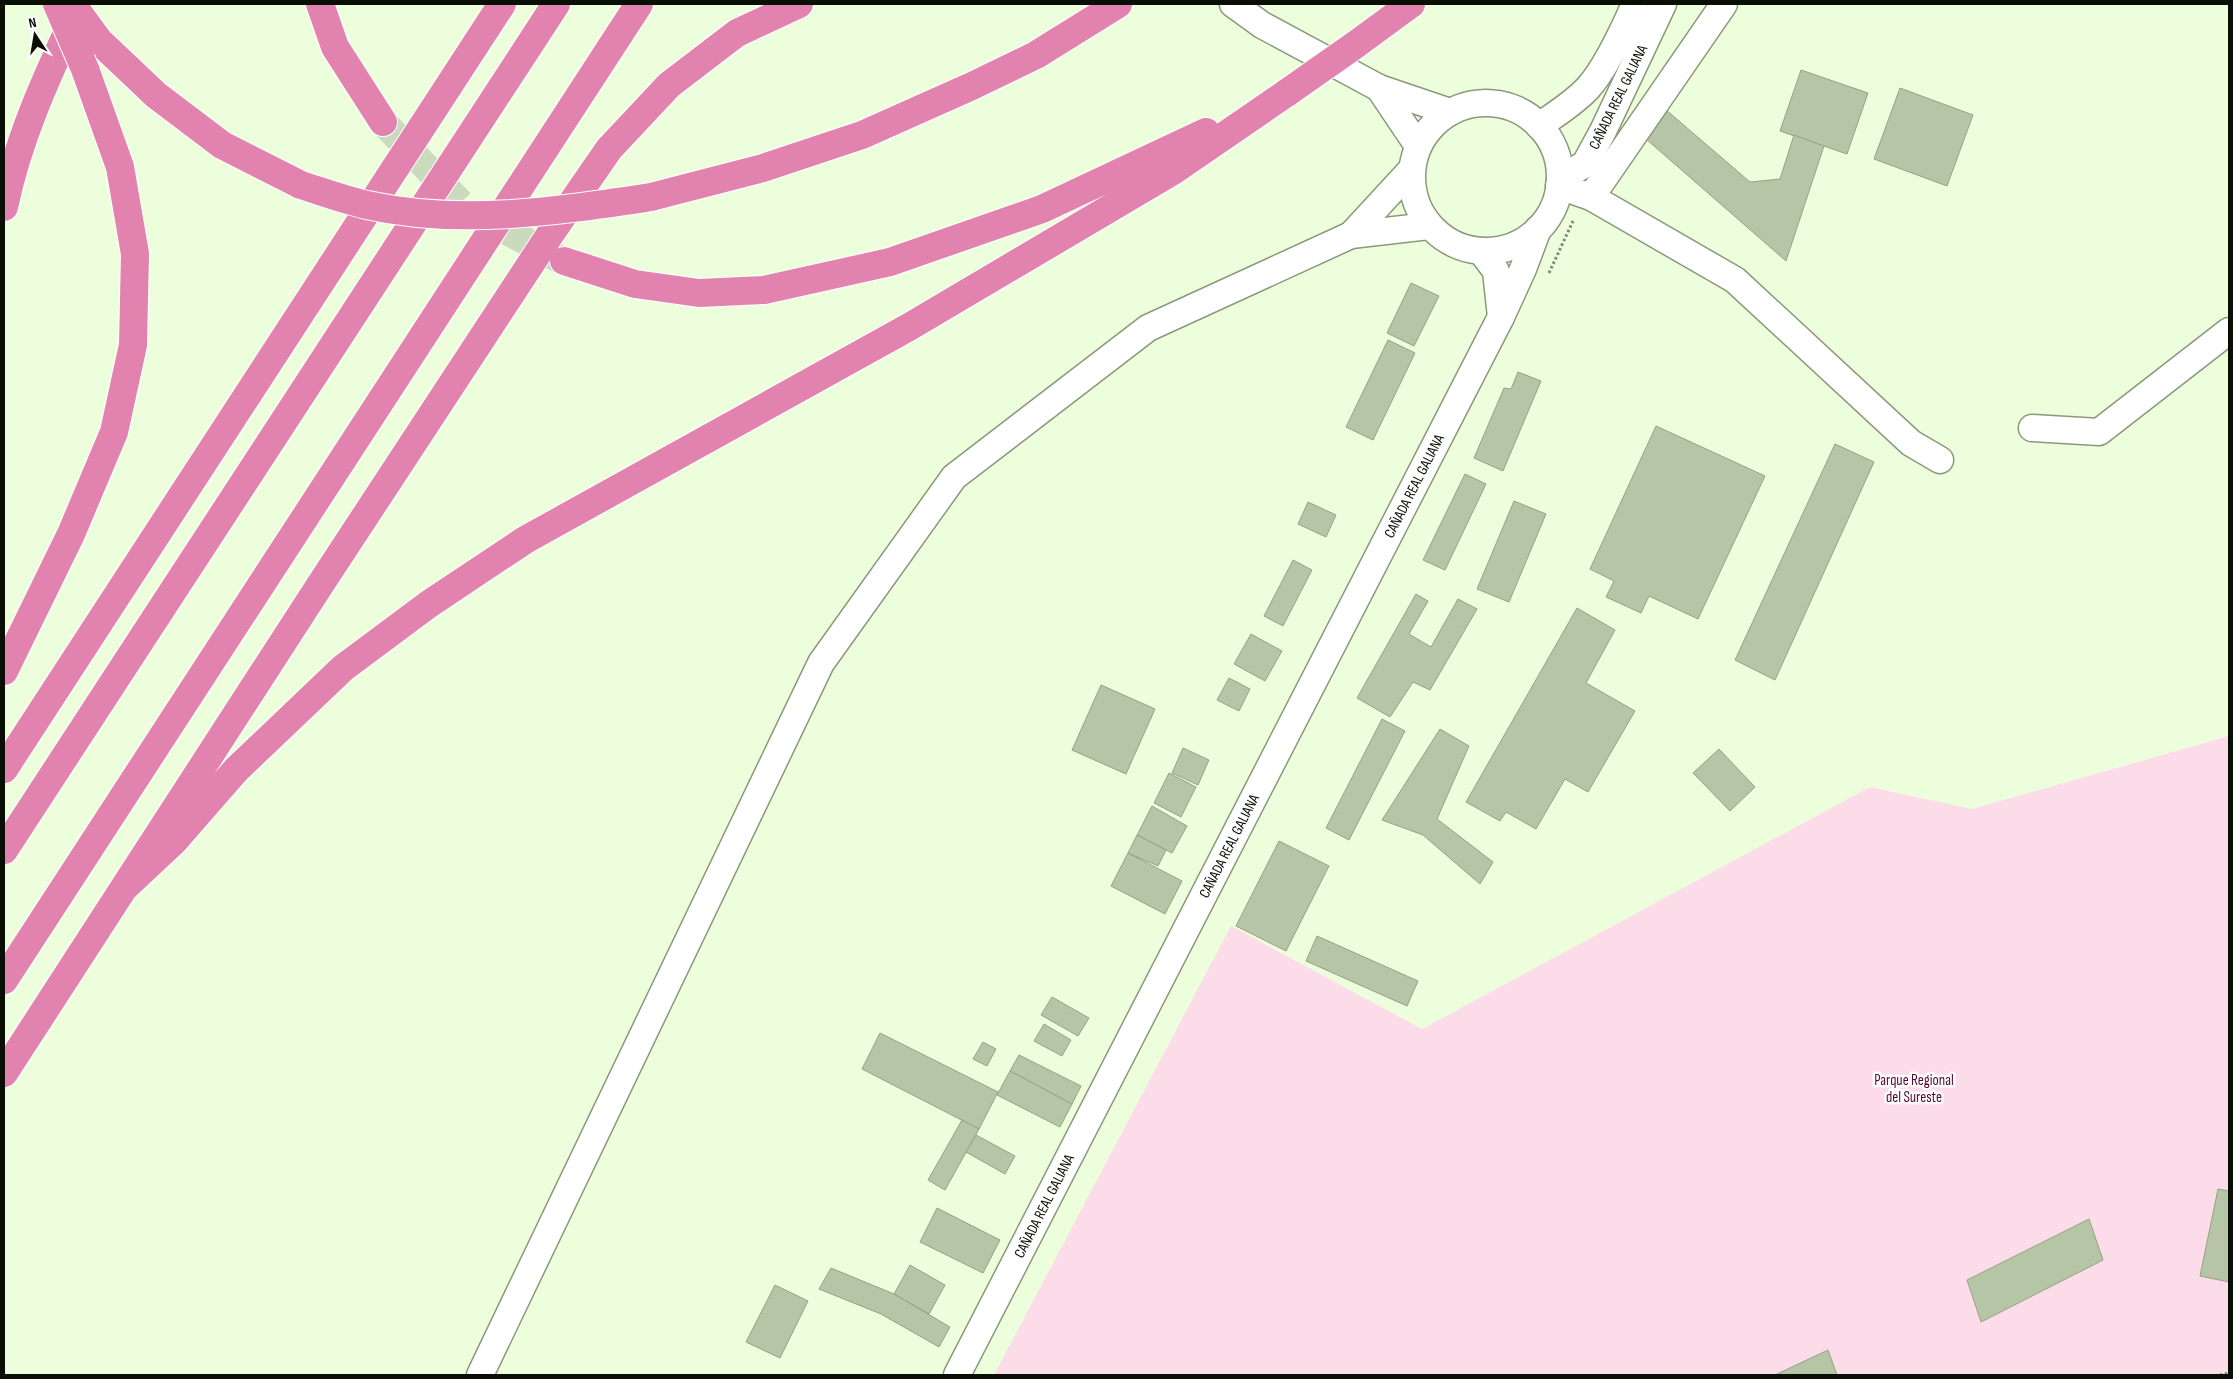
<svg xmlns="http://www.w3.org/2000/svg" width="2233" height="1379" font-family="'Sofia Sans Condensed',sans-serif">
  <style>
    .green { fill: #fbdce8 }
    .building { fill: #b5c5a5; stroke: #94a383 }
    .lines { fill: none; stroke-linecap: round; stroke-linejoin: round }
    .highway-tunnel { stroke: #cbdabc; stroke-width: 28; stroke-dasharray: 28 14; stroke-linecap: butt }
    .minor-casing { stroke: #8a997a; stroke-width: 29 }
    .highway-casing { stroke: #fff; stroke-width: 30 }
    .path { stroke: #7e8973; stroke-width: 3; stroke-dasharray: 2.5 2.5; stroke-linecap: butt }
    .minor { stroke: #fff; stroke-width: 26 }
    .highway { stroke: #e282ae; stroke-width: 28 }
    .highway-bridge-casing { stroke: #fff; stroke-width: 30; stroke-linecap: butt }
    .highway-bridge { stroke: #e282ae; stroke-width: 28 }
    .labels { text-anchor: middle; stroke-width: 5; stroke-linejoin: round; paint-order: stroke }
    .street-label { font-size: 15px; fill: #0a0f05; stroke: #fff }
    .park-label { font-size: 15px; fill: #560835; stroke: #fff }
  </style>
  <rect width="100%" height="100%" fill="#edfedc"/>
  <polygon class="green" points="2229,736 2229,1375 994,1375 1231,926 1422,1029 1870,787 1972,809"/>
  <g class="building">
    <polygon points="1801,70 1868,93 1847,154 1780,131"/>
    <polygon points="1900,88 1973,115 1947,186 1874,159"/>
    <polygon points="1665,109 1750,182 1780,179 1794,135 1824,146 1786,261 1646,139"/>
    <polygon points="1411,283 1439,296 1414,346 1387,333"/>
    <polygon points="1388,340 1415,353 1373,440 1346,427"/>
    <polygon points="1518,372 1541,381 1503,471 1474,458 1504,388 1511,389"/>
    <polygon points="1656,426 1765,476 1698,619 1649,596 1641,613 1606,597 1614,581 1590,569"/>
    <polygon points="1835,444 1874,462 1775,680 1735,660"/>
    <polygon points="1465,474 1486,484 1445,570 1423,560"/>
    <polygon points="1514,501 1546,514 1509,602 1477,589"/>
    <polygon points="1308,502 1336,515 1326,537 1298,524"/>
    <polygon points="1293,560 1312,570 1283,626 1264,616"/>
    <polygon points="1416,594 1428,601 1409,634 1431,647 1458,599 1477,609 1430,690 1413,682 1390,717 1357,698"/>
    <polygon points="1577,608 1615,630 1586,683 1635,711 1588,792 1565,779 1536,829 1506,812 1500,821 1466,802"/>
    <polygon points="1251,634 1282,651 1265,681 1234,664"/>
    <polygon points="1229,678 1250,689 1239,711 1217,700"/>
    <polygon points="1101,685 1155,709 1126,774 1072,750"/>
    <polygon points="1382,719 1405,731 1349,840 1326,828"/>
    <polygon points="1440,729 1469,746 1437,819 1493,862 1480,884 1423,835 1382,820"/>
    <polygon points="1183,748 1209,760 1198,785 1172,773"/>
    <polygon points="1719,749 1755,787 1730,811 1693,773"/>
    <polygon points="1169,773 1196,787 1181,817 1154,803"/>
    <polygon points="1152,806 1187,826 1172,853 1137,835"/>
    <polygon points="1137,835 1166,850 1158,866 1128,853"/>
    <polygon points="1279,841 1329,866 1286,951 1236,926"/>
    <polygon points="1128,853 1182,881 1165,914 1111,886"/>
    <polygon points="1317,936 1418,981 1407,1006 1306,961"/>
    <polygon points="1052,997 1089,1018 1078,1036 1041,1015"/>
    <polygon points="1044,1024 1071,1040 1062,1056 1034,1041"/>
    <polygon points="880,1033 998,1092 979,1129 862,1069"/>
    <polygon points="983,1042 996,1049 987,1066 973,1059"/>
    <polygon points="1019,1055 1081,1086 1072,1104 1010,1071"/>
    <polygon points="1010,1071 1072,1104 1060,1127 997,1095"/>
    <polygon points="962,1120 979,1129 945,1190 928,1180"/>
    <polygon points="976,1135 1015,1156 1005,1174 966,1152"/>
    <polygon points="2218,1189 2229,1191 2229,1282 2200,1276"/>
    <polygon points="937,1208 1000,1240 983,1273 920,1242"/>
    <polygon points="2089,1219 2103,1260 1981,1322 1967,1280"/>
    <polygon points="910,1265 945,1285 929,1314 894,1294"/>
    <polygon points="831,1268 894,1294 950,1327 939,1347 881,1314 819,1289"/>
    <polygon points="775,1285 808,1301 780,1358 746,1342"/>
    <polygon points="1828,1350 1837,1375 1775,1375"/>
  </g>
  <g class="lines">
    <polyline class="highway-tunnel" points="383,122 466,209 561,260"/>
    <g class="minor-casing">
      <g id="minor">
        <polyline points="1233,4 1262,25 1379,88 1450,112"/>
        <polyline points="1379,88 1418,146"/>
        <circle cx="1486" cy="177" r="74"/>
        <path d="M 1539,126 C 1556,114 1574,103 1588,88 C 1606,68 1624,29 1635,4"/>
        <polyline points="1560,179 1585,164 1603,131 1663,4"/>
        <polyline points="1559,186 1591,197 1735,280 1911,443 1940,460"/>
        <polyline points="1591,197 1724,4"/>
        <polyline points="1351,235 1411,170"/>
        <polyline points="1481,251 1496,271 1501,317"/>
        <polyline points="2032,428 2099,432 2229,331"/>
        <polyline points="480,1375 821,663 954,477 1148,328 1351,235 1429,226"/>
        <polyline points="957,1375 1501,317 1523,269 1538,229"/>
      </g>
    </g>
    <g class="highway-casing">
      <g id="highway">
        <polyline points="320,4 335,47 383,122"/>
        <polyline points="99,41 156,95 222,145 301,185"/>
        <polyline points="1355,45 1411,4"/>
        <polyline points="651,197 763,168 862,135 972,86 1036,55 1118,4"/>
        <path d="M 4,207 C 18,139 47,76 76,14"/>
        <polyline points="564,261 635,284 699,293 764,290 890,262 1042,209 1206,132"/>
        <polyline points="4,671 71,534 114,432 133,345 135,254 120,167 85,69"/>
        <polyline points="4,769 502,4"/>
        <polyline points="4,850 556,4"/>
        <polyline points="126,886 174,841 236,770 343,668 429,604 525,540 909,327 1173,171 1288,92"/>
        <polyline points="4,980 639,4"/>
        <polyline points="4,1073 320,585 551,233 609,149 669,85 737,33 799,4"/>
      </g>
    </g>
    <g class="path">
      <polyline points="1549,273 1573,221"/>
      <polyline points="2220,1375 2229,1373"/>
    </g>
    <use href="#minor" class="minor"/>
    <use href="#highway" class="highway"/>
    <g class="highway-bridge-casing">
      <g id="highway-bridge">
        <polyline points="57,4 85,69"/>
        <polyline points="72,4 99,41"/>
        <polyline points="1288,92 1355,45"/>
        <path d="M 301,185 C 323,192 345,200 367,205 C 461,226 557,211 651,197"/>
      </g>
    </g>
    <use href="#highway-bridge" class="highway-bridge"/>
  </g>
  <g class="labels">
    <g class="street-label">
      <text transform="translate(1618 97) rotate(-64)" y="5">CAÑADA REAL GALIANA</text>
      <text transform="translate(1414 486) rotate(-63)" y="5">CAÑADA REAL GALIANA</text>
      <text transform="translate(1229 846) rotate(-63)" y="5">CAÑADA REAL GALIANA</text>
      <text transform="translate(1044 1206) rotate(-63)" y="5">CAÑADA REAL GALIANA</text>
    </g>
    <g class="park-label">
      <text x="1914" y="1085">Parque Regional<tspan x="1914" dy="17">del Sureste</tspan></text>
    </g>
  </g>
  <rect width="2233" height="1379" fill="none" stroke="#0a0f05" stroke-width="10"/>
  <g transform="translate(35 35) rotate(348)" stroke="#ffffff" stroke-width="4" paint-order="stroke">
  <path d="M0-4L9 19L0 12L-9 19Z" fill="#0a0f05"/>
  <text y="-8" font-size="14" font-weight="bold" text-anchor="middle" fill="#0a0f05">N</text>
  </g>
</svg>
